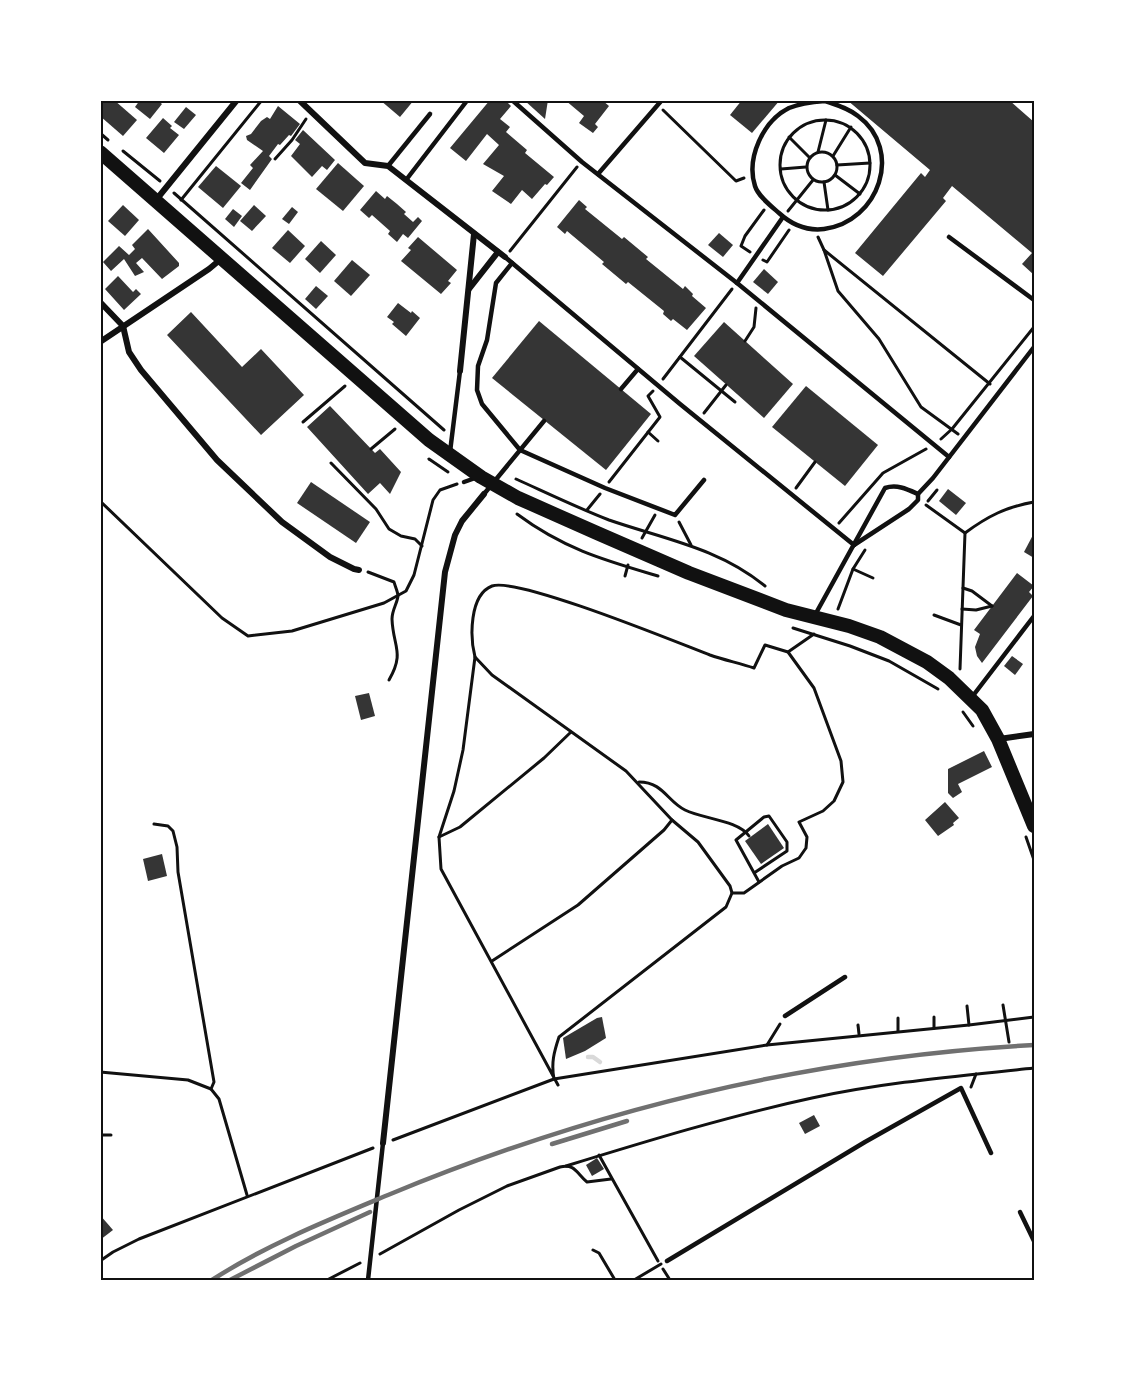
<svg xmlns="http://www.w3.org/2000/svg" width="1135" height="1381" font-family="'Fira Sans',sans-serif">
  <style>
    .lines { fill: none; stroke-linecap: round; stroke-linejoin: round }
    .stream { stroke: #d9d9d9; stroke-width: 4.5 }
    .building { fill: #353535 }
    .path { stroke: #111; stroke-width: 3 }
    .service { stroke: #111; stroke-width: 4.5 }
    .minor { stroke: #111; stroke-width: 6 }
    .primary { stroke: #111; stroke-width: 14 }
    .rail { stroke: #707070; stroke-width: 4.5 }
    .neatline { fill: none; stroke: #111; stroke-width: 2 }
  </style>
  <rect width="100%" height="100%" fill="#fff"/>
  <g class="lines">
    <polyline class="stream" points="588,1057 593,1057 600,1062"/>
  </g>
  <g class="building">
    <polygon points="105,100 114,100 137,120 123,136 100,116 100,106"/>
    <polygon points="140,100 157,100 162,104 150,119 135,107"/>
    <polygon points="380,100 414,100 400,117"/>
    <polygon points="490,100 505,100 511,106 500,119 510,127 506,132 527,150 525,153 554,177 547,185 545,184 532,199 522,190 511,204 492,191 504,176 483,164 499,145 487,134 466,161 450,148"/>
    <polygon points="524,100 548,100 545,119"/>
    <polygon points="565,100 602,100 609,106 595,124 598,127 593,133 579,123 584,116"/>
    <polygon points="742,100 780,100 752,133 730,115"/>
    <polygon points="847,100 1009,100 1034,122 1034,275 1022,264 1032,253 952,186 943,198 946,201 883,276 855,253 921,173 925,177 930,170"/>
    <polygon points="278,106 300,124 291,136 289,135 280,145 278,144 269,156 272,159 250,190 241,183 253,168 250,165 263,151 247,140 246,136 251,134 261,121 267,117 270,119"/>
    <polygon points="186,107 196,115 184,129 174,122"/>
    <polygon points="163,118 172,126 170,128 179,135 164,153 146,138"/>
    <polygon points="303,130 335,160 327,170 322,166 312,177 291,156 300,144 295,140"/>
    <polygon points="338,163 364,186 343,211 316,189"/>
    <polygon points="216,166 241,186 223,208 198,187"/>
    <polygon points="376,191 385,199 387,196 397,204 406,212 404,214 413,222 418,217 422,221 408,238 403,234 397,242 388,234 390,231 372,215 369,218 360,210"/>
    <polygon points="579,200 587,207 585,209 622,239 624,237 648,257 646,259 683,289 685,286 693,294 692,296 706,308 687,330 673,319 671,321 663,314 664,311 628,282 626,284 602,264 604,262 567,231 565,234 557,227"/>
    <polygon points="123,205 139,220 125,236 108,221"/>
    <polygon points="254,205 266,216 252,231 240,221"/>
    <polygon points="292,207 298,212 289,224 282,219"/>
    <polygon points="233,209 242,216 234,227 225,219"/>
    <polygon points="148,229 179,263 179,266 162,279 142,258 136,263 144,272 135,276 124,259 111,271 103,262 119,246 129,255 135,249 132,245"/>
    <polygon points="288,230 305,246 290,263 272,248"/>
    <polygon points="719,233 733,245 723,257 708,245"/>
    <polygon points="418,237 457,270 448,281 451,283 441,294 401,261 411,250 408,248"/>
    <polygon points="321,241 336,255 320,273 305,259"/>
    <polygon points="352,260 370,275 351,296 334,281"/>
    <polygon points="764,269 778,282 768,294 753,282"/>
    <polygon points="118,276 133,292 136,289 141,294 124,310 105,289"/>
    <polygon points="316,286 328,296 316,309 305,299"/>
    <polygon points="398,303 411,313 412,311 420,318 406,336 392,324 394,322 387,317"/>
    <polygon points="191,312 242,367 261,349 304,395 261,435 167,335"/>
    <polygon points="539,321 651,414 606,470 492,378"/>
    <polygon points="724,322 793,384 764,418 694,356"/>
    <polygon points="806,386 878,445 845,486 772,427"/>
    <polygon points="330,406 375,453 380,449 401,472 390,494 380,483 368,494 307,427"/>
    <polygon points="311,482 370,522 356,543 297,503"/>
    <polygon points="948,489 966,503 956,515 939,501"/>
    <polygon points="1034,533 1034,558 1024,552"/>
    <polygon points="1017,573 1034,586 1029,592 1033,596 982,663 977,656 975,647 980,634 974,630"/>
    <polygon points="1012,656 1023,664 1015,675 1004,666"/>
    <polygon points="369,693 375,716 361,720 355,696"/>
    <polygon points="984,751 992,767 958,784 962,792 953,798 948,793 948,769"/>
    <polygon points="945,802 959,818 953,823 954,825 938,836 925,820"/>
    <polygon points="768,824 784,848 761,864 745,841"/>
    <polygon points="162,854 167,876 148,881 143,859"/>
    <polygon points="602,1017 606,1038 585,1051 566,1059 563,1038 597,1018"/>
    <polygon points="814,1115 820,1126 805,1134 799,1123"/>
    <polygon points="597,1158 604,1169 592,1176 586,1165"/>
    <polygon points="100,1215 113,1230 100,1240"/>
  </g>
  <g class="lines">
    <g class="path">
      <polyline points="663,110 736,181 744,178"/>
      <circle cx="825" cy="165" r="45"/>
      <polyline points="100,133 108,140"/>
      <polyline points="789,137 809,157"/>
      <polyline points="123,151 160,181"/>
      <circle cx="822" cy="167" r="15"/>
      <polyline points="818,152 826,120"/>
      <polyline points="833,156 851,127"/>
      <polyline points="275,159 292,140 306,119"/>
      <polyline points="837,165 870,163"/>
      <polyline points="781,169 806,167"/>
      <polyline points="835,175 860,194"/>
      <polyline points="824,182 828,210"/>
      <polyline points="174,193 444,430"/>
      <polyline points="181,200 262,100"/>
      <polyline points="788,211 813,180"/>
      <polyline points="818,237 824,250 990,384"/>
      <polyline points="824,250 838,291 879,339 921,407 958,434"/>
      <polyline points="510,251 577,167"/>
      <polyline points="750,252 741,246 745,236 764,210"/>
      <polyline points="763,260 767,262 789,230"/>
      <polyline points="745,341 754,327 756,308"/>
      <polyline points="680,357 735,402"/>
      <polyline points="663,379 732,289"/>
      <polyline points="704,413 726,385"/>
      <polyline points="303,422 345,386"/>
      <polyline points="648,432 658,441"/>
      <polyline points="941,439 952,429 1034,327"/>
      <polyline points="371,449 395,429"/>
      <polyline points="429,459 448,472"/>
      <polyline points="331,463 376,509 389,529 401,536 415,539 422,546"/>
      <path d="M 516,479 C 547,493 578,508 609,520 C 664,539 719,548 765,586"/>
      <polyline points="609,482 660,417 648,396 653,391"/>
      <polyline points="796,488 815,462"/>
      <polyline points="100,501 222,618 248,636 292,631 384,603 406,591 414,575 433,500 440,490 457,484"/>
      <polyline points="928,501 937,490"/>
      <polyline points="926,505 965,533 960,669"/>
      <polyline points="587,510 600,494"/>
      <path d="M 517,514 C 564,549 604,560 658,576"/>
      <polyline points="679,522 691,545"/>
      <polyline points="839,523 883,473 926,449"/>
      <path d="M 965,533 C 988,516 1006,507 1034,502"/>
      <polyline points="642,538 655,515"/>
      <polyline points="853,569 873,578"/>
      <path d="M 368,572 L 394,582 C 395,586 398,592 398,596 C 397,604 392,610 392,619 C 393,647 405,652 389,680"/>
      <polyline points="625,576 628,565"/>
      <polyline points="963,588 972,591 992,606"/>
      <polyline points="838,609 853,569 865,550"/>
      <polyline points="962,609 976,610 992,606"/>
      <polyline points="934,615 961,625"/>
      <polyline points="793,628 850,646 889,661 938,689"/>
      <polyline points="788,652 814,634"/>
      <polyline points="475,657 492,675 626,771 672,820 698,842 730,886 732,893"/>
      <polyline points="963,712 973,726"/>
      <path d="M 639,782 C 663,782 667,801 685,810 C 703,819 738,820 749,836"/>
      <polyline points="154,824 168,826 173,831 177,847 178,872 214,1082 211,1089"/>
      <polyline points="439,837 460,827 544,758 571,732"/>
      <polyline points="1026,837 1034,860"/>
      <polyline points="754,873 787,851 787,842 769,816 764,817 736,840 759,882"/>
      <polyline points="492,961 578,905 664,830 672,820"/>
      <polyline points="1003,1005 1009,1042"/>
      <polyline points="967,1006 969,1025"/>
      <polyline points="898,1018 898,1031"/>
      <polyline points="858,1025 859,1034"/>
      <polyline points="934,1028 934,1017"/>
      <polyline points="767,1045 780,1024"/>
      <polyline points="100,1072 188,1080 211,1089 219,1099 247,1195"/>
      <path d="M 554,1079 C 551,1063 554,1052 559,1037 L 726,907 L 732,893 L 744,893 L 782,866 L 799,858 L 806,848 L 807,837 L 799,822 L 823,811 L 834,801 L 843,782 L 841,761 L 814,688 L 788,652 L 765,645 L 754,668 C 739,663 724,660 710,655 C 676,642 518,577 492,586 C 469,595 470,638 475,657 L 463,750 L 454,791 L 439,837 L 441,869 L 558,1085"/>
      <polyline points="971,1087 976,1074"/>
      <polyline points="100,1135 111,1135"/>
      <polyline points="393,1140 554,1079 767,1045 969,1025 1034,1017"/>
      <polyline points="599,1155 658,1261"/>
      <path d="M 566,1166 C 647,1141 729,1116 812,1098 C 886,1082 960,1076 1034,1068"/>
      <polyline points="593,1250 599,1253 615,1280"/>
      <path d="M 380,1254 L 459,1210 L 507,1186 L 560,1167 C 575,1163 577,1174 587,1182 L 611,1179"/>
      <polyline points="100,1261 113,1252 139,1239 373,1148"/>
      <polyline points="663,1269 670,1280"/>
      <polyline points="327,1280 360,1263"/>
      <polyline points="634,1280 661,1264"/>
    </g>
    <g class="service">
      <polyline points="512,100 582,162 737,283 949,457"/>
      <path d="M 825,101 C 837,105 848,108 858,116 C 904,150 879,222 824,229 C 807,231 792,225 779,213 C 771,206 758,196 755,186 C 746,158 763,121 789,108 C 801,103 812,102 825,101 Z"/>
      <polyline points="388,166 430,114"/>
      <polyline points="598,174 662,100"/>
      <polyline points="406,180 466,102"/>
      <polyline points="949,237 1034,300"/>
      <polyline points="505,257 680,404 854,545"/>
      <polyline points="512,263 496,283 487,340 478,366 477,390 482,404 520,450 605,488 675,515 704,480"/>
      <polyline points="737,283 783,217"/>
      <polyline points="621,389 638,369"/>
      <polyline points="450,452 460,371"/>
      <polyline points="464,482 478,477"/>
      <polyline points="484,494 544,421"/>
      <polyline points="854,545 909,509 918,500 918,494 933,478 1034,347"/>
      <path d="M 815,615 L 885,488 C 897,484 907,489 918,494"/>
      <polyline points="972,697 1034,616"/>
      <polyline points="785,1016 845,977"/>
      <polyline points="1020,1212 1034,1241"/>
      <polyline points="667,1261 865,1142 961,1088 991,1153"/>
      <polyline points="368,1280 383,1143"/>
    </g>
    <g class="minor">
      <polyline points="299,100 365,163 388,166 505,257"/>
      <polyline points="156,200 237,100"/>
      <polyline points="469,289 498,252"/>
      <polyline points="100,302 123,326"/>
      <polyline points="123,326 129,352 141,370 217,460 282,522 330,557 354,569 359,570"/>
      <polyline points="100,342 209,269 221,259"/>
      <polyline points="460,371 474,234"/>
      <polyline points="999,739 1034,734"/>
      <polyline points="383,1143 445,572 455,535 462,521 484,494"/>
    </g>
    <polyline class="primary" points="100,152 429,440 481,477 518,498 597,533 689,573 786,610 849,626 880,637 927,662 949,678 982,710 998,739 1034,826"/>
    <g class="rail">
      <polyline points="552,1144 627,1121"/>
      <path d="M 212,1280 C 266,1245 328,1220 388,1195 C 593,1110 812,1057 1034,1045"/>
      <polyline points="230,1280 296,1246 370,1212"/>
    </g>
  </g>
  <rect width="1135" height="1381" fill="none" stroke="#ffffff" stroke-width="204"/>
  <rect x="102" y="102" width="931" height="1177" class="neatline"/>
</svg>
